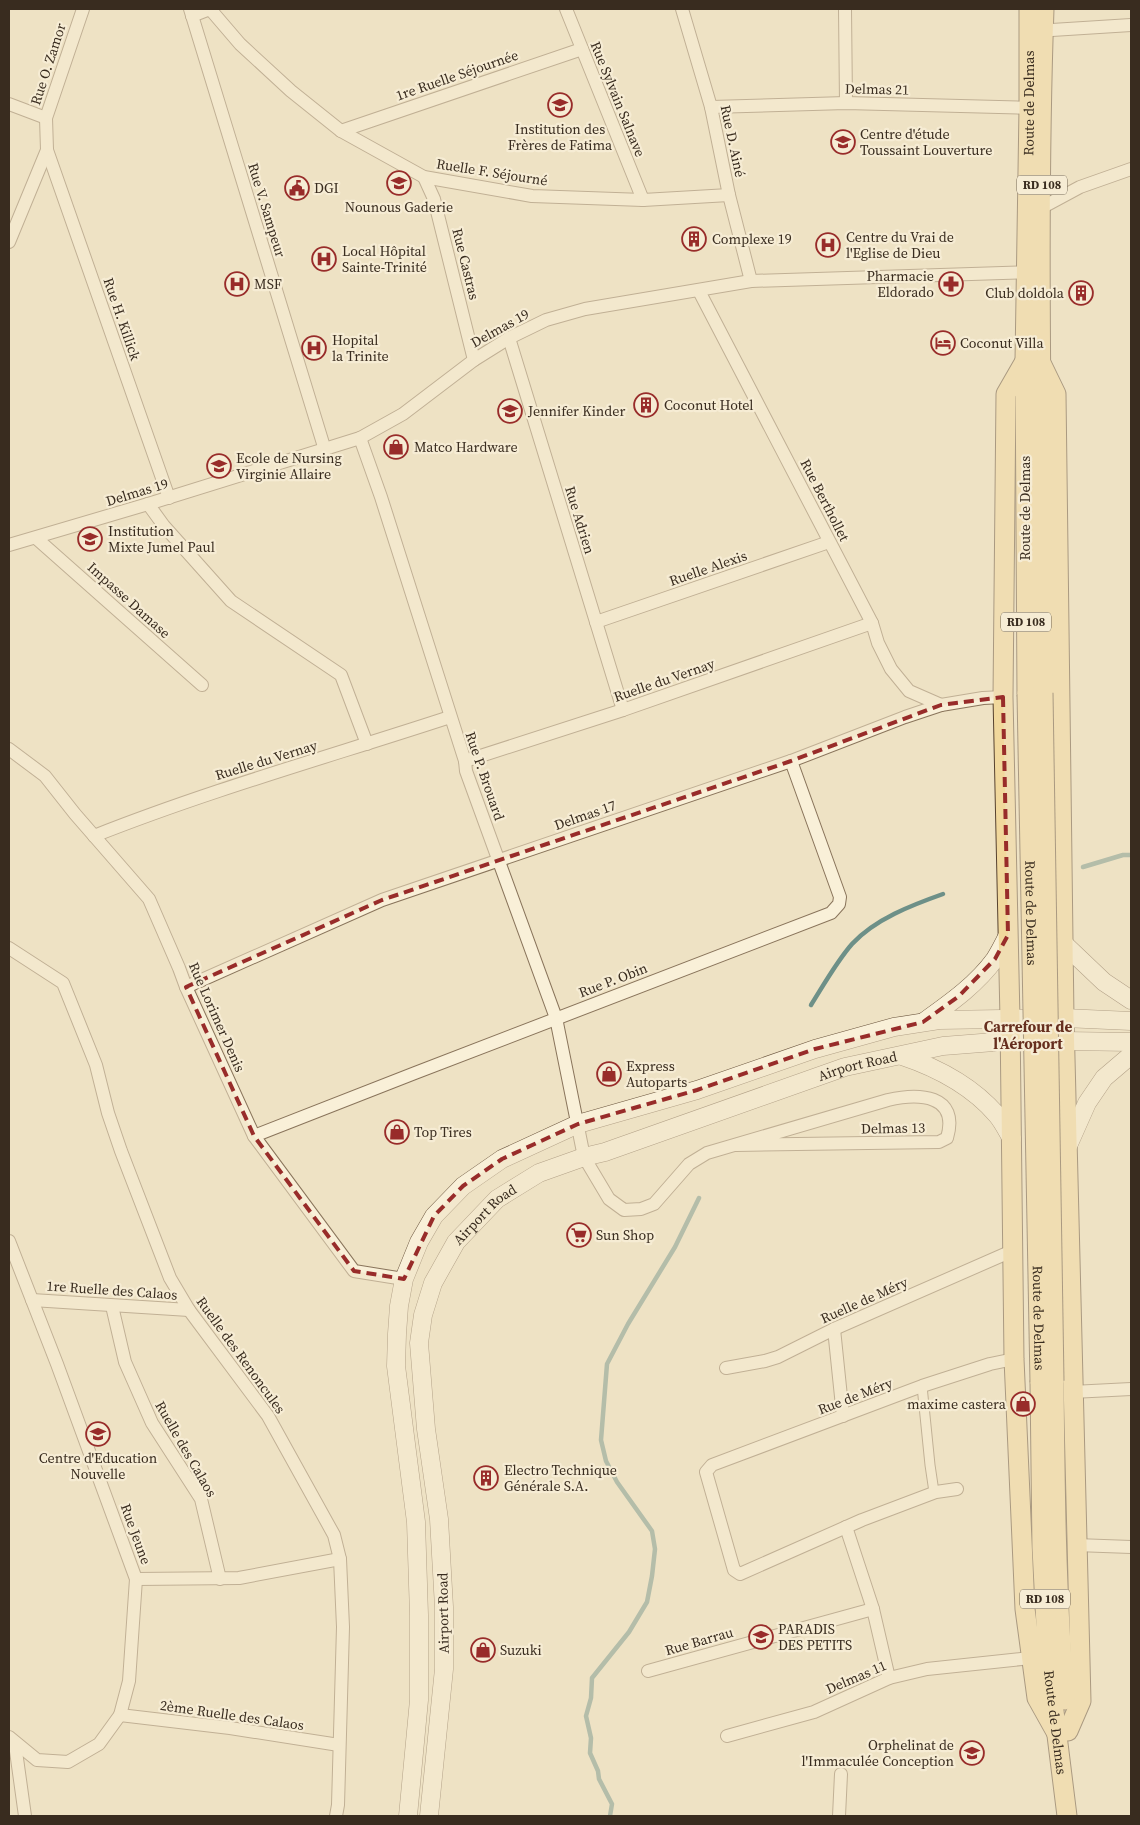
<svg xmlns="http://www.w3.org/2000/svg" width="1140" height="1825" font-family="'Source Serif 4',serif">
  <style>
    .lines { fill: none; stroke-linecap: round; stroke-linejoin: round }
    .stream { stroke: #6d9088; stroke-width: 4.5 }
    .pedestrian-casing { stroke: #89745b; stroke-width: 11 }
    .minor-casing { stroke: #89745b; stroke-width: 14 }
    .secondary-casing { stroke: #6b553e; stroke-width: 19 }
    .primary-casing { stroke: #57422f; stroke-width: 21 }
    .pedestrian { stroke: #f9f0d8; stroke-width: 9 }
    .minor { stroke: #f9f0d8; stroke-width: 12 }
    .secondary { stroke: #f9f0d8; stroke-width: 18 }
    .primary { stroke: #f1d89c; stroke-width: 19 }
    .primary-bridge-casing { stroke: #57422f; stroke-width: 21; stroke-linecap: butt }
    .primary-bridge { stroke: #f1d89c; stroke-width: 19 }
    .marked { fill: none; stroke: #982c2a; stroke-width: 4; stroke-dasharray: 10 6; stroke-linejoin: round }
    .labels { text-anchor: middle; stroke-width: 4.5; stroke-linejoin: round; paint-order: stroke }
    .shield { fill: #f6ecd4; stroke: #726655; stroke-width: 1 }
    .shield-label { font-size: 12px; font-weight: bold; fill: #392c1f }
    .street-label { font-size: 14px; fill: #392c1f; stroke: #f6ecd4 }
    .poi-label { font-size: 14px; fill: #392c1f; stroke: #f6ecd4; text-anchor: start }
    .neighbourhood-label { font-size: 15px; font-weight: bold; fill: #662e1e; stroke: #f6ecd4 }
  </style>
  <rect width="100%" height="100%" fill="#eee2c4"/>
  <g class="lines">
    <g class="stream">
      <polyline points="1083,867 1123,855 1131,855"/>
      <path d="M 811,1005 C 823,986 837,961 852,944 C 875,919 912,905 943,894"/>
      <polyline points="610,1816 612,1804 599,1779 598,1771 590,1753 591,1738 586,1716 591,1698 592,1678 629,1632 647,1602 652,1576 655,1549 652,1531 617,1482 606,1461 601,1440 607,1364 628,1324 675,1247 699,1198"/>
    </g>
    <g class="pedestrian-casing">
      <polyline id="pedestrian" points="922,1386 930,1465 934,1492"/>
    </g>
    <g class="minor-casing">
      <g id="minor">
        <polyline points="190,9 325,450"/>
        <polyline points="566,9 643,200"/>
        <polyline points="682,9 711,107 729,195 751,281"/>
        <polyline points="845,9 846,103"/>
        <polyline points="192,16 210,9 240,44 291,91 341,131 424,177 532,196 643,200 729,195"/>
        <polyline points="1036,31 1131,25"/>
        <polyline points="9,104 46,118"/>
        <polyline points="711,107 846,103 1035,108"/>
        <polyline points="341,131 582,49"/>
        <polyline points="47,150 169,498"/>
        <polyline points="424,177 434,199 474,360"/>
        <polyline points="1035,209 1041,208 1080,187 1131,169"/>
        <polyline points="9,242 47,150 46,118 83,9"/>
        <polyline points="699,291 872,623 878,643 891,669 909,691 941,705"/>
        <polyline points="509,338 623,710"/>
        <path d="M 360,438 L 381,497 L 465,761 L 466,771 L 556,1018 L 584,1157 L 609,1199 L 624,1210 L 641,1209 L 654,1204 L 689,1164 L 707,1153 L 888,1100 C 918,1093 960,1094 947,1138 L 939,1142 L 736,1145"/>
        <polyline points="148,504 164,526 231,601 341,675 367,744"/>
        <polyline points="36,538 202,685"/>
        <polyline points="9,545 148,504 360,438 403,414 474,360 509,338 546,320 585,309 751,281 1034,272"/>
        <polyline points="596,622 829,542"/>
        <polyline points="9,749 45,776 75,814 149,899 179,968 186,987 254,1136 354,1271 404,1279"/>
        <polyline points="465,761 623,710 872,623"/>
        <path d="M 94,836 C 210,790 331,756 450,717"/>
        <polyline points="9,948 63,983 96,1065 108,1113 121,1151 170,1278 189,1310 268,1416 334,1535 340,1559 343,1627 338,1805 336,1816"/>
        <polyline points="186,987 382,900 791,761 905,717 941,705 983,698 1003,697"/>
        <polyline points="254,1136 415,1073 831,913 839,904 840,897 791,761"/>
        <polyline points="9,1241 57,1364 136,1579 129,1681 120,1715 99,1744 68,1762 37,1760 9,1737"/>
        <polyline points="32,1300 189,1310"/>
        <polyline points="112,1306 125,1362 152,1423 201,1499 220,1579"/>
        <polyline points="834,1329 843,1416"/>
        <polyline points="726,1368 765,1361 778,1357 834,1329 1012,1251"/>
        <polyline points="1072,1392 1131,1389"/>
        <polyline points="957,1489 936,1492 862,1520 740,1574 734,1570 706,1472 712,1465 922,1386 990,1364 1014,1359"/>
        <polyline points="846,1527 873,1609 889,1678"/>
        <polyline points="1076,1545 1131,1547"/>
        <polyline points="136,1579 239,1578 340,1559"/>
        <polyline points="648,1671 873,1609"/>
        <polyline points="120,1715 230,1728 339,1745"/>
        <polyline points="727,1736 814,1712 889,1678 927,1669 1031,1658"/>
        <polyline points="15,1744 25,1816"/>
        <polyline points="839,1816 841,1774"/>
      </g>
    </g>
    <g class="secondary-casing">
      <g id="secondary">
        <polyline points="1063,943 1104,982 1131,1000"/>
        <path d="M 925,1021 C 950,1003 976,985 995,959 C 1000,951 1004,943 1008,935"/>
        <path d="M 902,1056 C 938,1068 972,1086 997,1115 C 1003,1122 1007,1131 1012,1139"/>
        <polyline points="1067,1148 1087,1103 1104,1078 1131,1055"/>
        <polyline points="408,1816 419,1700 419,1615 416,1522 396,1366 397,1334 399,1306 404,1279 419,1242 434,1216 463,1186 502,1159 578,1124 697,1090 815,1049 894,1027 939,1020 1064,1018 1131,1021"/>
        <path id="s1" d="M 429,1816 L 444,1669 L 444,1607 L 439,1519 L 426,1429 L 419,1343 L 423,1315 L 433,1283 L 456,1242 L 497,1199 L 539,1173 L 584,1157 L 605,1152 L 845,1067 L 943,1046 L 994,1042 L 1004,1040 L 1131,1042"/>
      </g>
    </g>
    <g class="primary-casing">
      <g id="primary">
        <polyline points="1025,361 1006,394 1003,697 1010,1019 1014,1359 1025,1609 1037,1698 1056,1732"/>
        <polyline points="1040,361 1056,394 1064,1018 1081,1701 1068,1731"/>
        <path d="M 1043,693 C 1043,465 1036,237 1044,9"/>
        <path id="s2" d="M 1027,694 L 1025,361 L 1029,108 L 1029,9"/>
        <path d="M 1054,1381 C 1055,1488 1056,1595 1065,1700"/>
        <path id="s3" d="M 1040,1382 L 1042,1548 L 1048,1663 L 1067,1816"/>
      </g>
    </g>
    <use href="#pedestrian" class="pedestrian"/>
    <use href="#minor" class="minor"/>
    <use href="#secondary" class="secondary"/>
    <use href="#primary" class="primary"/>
    <g class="primary-bridge-casing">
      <g id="primary-bridge">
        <polyline points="1043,693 1054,1381"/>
        <path id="s4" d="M 1027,694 L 1040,1382"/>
      </g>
    </g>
    <use href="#primary-bridge" class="primary-bridge"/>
  </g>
  <path d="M0 0H1140V1825H0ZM 1003,697 L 1008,935 L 995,959 L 959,996 L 923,1022 L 815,1049 L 697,1090 L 578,1124 L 502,1159 L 463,1186 L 434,1216 L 404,1279 L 354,1271 L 254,1136 L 186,987 L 382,900 L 791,761 L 941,705 Z" fill="#eee2c4" fill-opacity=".55" fill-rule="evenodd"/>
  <path class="marked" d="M 1003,697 L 1008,935 L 995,959 L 959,996 L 923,1022 L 815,1049 L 697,1090 L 578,1124 L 502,1159 L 463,1186 L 434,1216 L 404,1279 L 354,1271 L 254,1136 L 186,987 L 382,900 L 791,761 L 941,705 Z"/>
  <defs>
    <g id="school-ring" transform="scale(1.25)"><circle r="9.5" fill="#f6ecd4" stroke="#982c2a" stroke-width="1.5"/><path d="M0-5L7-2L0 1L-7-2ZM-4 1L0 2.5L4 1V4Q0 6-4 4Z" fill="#982c2a"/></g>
    <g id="civic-ring" transform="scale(1.25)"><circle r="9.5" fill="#f6ecd4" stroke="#982c2a" stroke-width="1.5"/><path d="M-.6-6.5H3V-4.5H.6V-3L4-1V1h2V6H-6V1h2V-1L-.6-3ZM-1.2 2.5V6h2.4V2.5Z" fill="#982c2a"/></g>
    <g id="building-ring" transform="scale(1.25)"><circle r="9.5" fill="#f6ecd4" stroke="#982c2a" stroke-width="1.5"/><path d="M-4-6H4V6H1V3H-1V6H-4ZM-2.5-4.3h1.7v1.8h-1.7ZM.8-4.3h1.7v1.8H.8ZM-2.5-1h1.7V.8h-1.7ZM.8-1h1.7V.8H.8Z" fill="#982c2a"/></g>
    <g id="hospital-ring" transform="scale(1.25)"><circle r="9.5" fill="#f6ecd4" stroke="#982c2a" stroke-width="1.5"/><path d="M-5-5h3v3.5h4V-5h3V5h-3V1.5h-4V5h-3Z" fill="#982c2a"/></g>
    <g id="pharmacy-ring" transform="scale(1.25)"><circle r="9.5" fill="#f6ecd4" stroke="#982c2a" stroke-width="1.5"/><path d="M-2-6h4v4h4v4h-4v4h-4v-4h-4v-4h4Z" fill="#982c2a"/></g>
    <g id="hotel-ring" transform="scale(1.25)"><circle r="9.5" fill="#f6ecd4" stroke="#982c2a" stroke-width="1.5"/><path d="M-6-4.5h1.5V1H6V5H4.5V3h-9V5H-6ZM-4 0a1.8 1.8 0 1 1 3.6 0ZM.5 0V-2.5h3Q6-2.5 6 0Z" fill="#982c2a"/></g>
    <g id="shop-ring" transform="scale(1.25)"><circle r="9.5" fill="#f6ecd4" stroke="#982c2a" stroke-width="1.5"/><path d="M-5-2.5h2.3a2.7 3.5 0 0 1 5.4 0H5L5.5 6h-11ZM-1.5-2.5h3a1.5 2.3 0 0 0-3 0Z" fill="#982c2a"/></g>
    <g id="university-ring" transform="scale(1.25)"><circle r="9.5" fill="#f6ecd4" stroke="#982c2a" stroke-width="1.5"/><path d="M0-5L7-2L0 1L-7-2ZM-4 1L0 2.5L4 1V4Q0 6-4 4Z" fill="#982c2a"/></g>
    <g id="supermarket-ring" transform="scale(1.25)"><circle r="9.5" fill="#f6ecd4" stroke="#982c2a" stroke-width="1.5"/><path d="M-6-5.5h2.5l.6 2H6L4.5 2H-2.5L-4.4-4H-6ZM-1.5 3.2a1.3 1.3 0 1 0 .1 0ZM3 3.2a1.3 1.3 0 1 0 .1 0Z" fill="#982c2a"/></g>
  </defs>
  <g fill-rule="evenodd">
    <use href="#school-ring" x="560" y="105"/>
    <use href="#school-ring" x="843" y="142"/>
    <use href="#school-ring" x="399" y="183"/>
    <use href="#civic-ring" x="297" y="188"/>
    <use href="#building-ring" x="694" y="239"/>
    <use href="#hospital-ring" x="828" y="245"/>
    <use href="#hospital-ring" x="324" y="259"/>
    <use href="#hospital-ring" x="237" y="284"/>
    <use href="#pharmacy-ring" x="951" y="284"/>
    <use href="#building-ring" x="1081" y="293"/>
    <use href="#hotel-ring" x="943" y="343"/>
    <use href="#hospital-ring" x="314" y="348"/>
    <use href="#building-ring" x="646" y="405"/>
    <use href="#school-ring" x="510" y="411"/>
    <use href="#shop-ring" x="396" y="447"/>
    <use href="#university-ring" x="219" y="466"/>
    <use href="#school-ring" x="90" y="539"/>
    <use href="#shop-ring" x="609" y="1074"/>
    <use href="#shop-ring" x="397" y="1132"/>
    <use href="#supermarket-ring" x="579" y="1235"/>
    <use href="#shop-ring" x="1023" y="1404"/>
    <use href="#school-ring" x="98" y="1434"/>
    <use href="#building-ring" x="486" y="1478"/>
    <use href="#school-ring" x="761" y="1637"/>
    <use href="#shop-ring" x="483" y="1650"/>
    <use href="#school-ring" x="972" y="1753"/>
  </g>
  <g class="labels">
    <g class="shield">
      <rect x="1017" y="175.5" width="50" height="19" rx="4"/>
      <rect x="1001" y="612.5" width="50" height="19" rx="4"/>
      <rect x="1020" y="1589.5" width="50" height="19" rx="4"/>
    </g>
    <g class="shield-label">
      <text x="1042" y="189">RD 108</text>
      <text x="1026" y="626">RD 108</text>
      <text x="1045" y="1603">RD 108</text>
    </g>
    <g class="street-label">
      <text transform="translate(48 64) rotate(-72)" y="5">Rue O. Zamor</text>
      <text transform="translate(457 75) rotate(-19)" y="5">1re Ruelle Séjournée</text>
      <text transform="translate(877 89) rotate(1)" y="5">Delmas 21</text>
      <text transform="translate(618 99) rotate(68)" y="5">Rue Sylvain Salnave</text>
      <text dy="5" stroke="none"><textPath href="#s2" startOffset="591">Route de Delmas</textPath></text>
      <text transform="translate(733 141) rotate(78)" y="5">Rue D. Ainé</text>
      <text transform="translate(492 172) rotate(9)" y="5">Ruelle F. Séjourné</text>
      <text transform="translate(267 210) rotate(73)" y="5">Rue V. Sampeur</text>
      <text transform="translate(466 264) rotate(76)" y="5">Rue Castras</text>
      <text transform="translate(122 319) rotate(71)" y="5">Rue H. Killick</text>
      <text transform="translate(500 328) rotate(-29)" y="5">Delmas 19</text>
      <text transform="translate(137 492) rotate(-17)" y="5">Delmas 19</text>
      <text transform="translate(825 500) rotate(63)" y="5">Rue Berthollet</text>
      <text transform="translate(1025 508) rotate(-90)" y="5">Route de Delmas</text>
      <text transform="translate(580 520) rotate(73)" y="5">Rue Adrien</text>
      <text transform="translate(708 568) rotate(-19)" y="5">Ruelle Alexis</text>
      <text transform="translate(129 600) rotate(42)" y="5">Impasse Damase</text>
      <text transform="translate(664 680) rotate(-19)" y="5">Ruelle du Vernay</text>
      <text transform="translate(266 760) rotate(-17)" y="5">Ruelle du Vernay</text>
      <text transform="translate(485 776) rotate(71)" y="5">Rue P. Brouard</text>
      <text transform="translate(585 815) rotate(-19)" y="5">Delmas 17</text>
      <text dy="5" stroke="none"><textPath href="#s4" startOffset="219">Route de Delmas</textPath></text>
      <text transform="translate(613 980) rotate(-21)" y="5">Rue P. Obin</text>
      <text transform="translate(217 1017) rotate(66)" y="5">Rue Lorimer Denis</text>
      <text dy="5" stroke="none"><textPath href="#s1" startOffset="1029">Airport Road</textPath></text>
      <text transform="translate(893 1128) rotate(-1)" y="5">Delmas 13</text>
      <text dy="5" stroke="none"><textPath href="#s1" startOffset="624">Airport Road</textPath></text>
      <text transform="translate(112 1290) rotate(4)" y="5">1re Ruelle des Calaos</text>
      <text transform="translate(864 1300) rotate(-24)" y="5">Ruelle de Méry</text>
      <text dy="5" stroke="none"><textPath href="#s4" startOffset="624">Route de Delmas</textPath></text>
      <text transform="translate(241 1355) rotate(54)" y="5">Ruelle des Renoncules</text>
      <text transform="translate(855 1396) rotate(-21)" y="5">Rue de Méry</text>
      <text transform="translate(186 1449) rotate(60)" y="5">Ruelle des Calaos</text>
      <text transform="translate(136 1534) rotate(70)" y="5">Rue Jeune</text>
      <text transform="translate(443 1613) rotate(-91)" y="5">Airport Road</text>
      <text transform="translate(699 1641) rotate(-16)" y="5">Rue Barrau</text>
      <text transform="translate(856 1677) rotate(-23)" y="5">Delmas 11</text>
      <text transform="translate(232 1715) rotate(8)" y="5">2ème Ruelle des Calaos</text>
      <text dy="5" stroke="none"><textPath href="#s3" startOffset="341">Route de Delmas</textPath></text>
    </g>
    <g class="poi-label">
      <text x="560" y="134" text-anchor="middle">Institution des<tspan x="560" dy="16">Frères de Fatima</tspan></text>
      <text x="860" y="139">Centre d'étude<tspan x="860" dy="16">Toussaint Louverture</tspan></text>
      <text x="314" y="193">DGI</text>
      <text x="399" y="212" text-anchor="middle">Nounous Gaderie</text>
      <text x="846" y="242">Centre du Vrai de<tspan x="846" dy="16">l'Eglise de Dieu</tspan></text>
      <text x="712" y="244">Complexe 19</text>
      <text x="342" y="256">Local Hôpital<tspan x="342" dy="16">Sainte-Trinité</tspan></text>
      <text x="934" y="281" text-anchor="end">Pharmacie<tspan x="934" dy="16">Eldorado</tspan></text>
      <text x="254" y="289">MSF</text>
      <text x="1064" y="298" text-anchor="end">Club doldola</text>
      <text x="332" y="345">Hopital<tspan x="332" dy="16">la Trinite</tspan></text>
      <text x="960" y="348">Coconut Villa</text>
      <text x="664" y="410">Coconut Hotel</text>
      <text x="528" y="416">Jennifer Kinder</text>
      <text x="414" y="452">Matco Hardware</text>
      <text x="236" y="463">Ecole de Nursing<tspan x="236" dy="16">Virginie Allaire</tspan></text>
      <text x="108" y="536">Institution<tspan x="108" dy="16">Mixte Jumel Paul</tspan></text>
      <text x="626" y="1071">Express<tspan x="626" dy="16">Autoparts</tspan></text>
      <text x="414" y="1137">Top Tires</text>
      <text x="596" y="1240">Sun Shop</text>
      <text x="1006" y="1409" text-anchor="end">maxime castera</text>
      <text x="98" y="1463" text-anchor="middle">Centre d'Education<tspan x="98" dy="16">Nouvelle</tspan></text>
      <text x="504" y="1475">Electro Technique<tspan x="504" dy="16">Générale S.A.</tspan></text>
      <text x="778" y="1634">PARADIS<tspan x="778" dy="16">DES PETITS</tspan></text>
      <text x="500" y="1655">Suzuki</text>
      <text x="954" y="1750" text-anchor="end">Orphelinat de<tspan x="954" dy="16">l'Immaculée Conception</tspan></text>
    </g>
    <g class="neighbourhood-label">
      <text x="1028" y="1032">Carrefour de<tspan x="1028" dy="17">l'Aéroport</tspan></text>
    </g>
  </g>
  <rect width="1140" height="1825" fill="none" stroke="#392c1f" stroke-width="20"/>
</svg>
